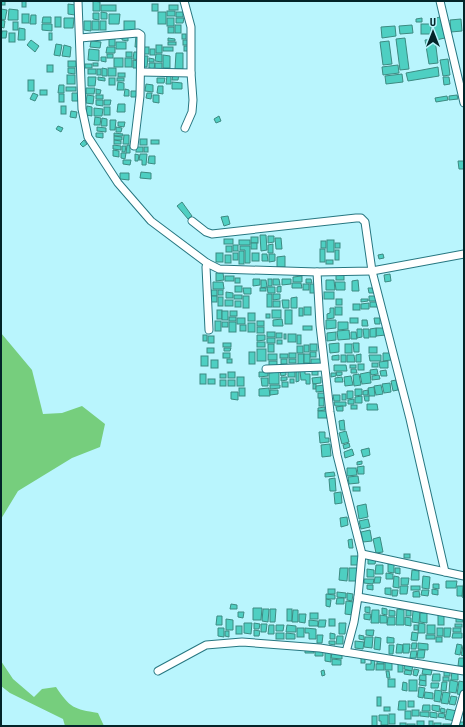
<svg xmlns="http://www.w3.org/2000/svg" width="465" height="727" font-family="'Roboto Condensed',sans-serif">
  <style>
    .water { fill: #76ce7d }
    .building { fill: #4ecfc2; stroke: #3d8a81 }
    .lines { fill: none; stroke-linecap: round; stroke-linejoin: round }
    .street-casing { stroke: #277781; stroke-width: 9 }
    .street { stroke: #fff; stroke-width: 7 }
  </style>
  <rect width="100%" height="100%" fill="#b9f5fd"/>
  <g class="water">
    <polygon points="1,333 32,370 43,414 62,413 82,406 105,424 100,447 72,458 18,491 1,519"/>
    <path d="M 1,661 L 13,679 L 34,697 L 42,689 L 56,687 C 70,708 74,709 98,713 L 104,726 L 65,726 L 63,719 L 10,693 L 1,686 Z"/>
  </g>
  <g class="building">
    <rect x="1" y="1" width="4" height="4"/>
    <rect x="22" y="1" width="4" height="6"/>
    <polygon points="93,1 100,2 100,11 93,11"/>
    <polygon points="68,4 76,5 75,15 68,14"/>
    <rect x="152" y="4" width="6" height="7"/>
    <rect x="101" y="5" width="15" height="6"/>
    <rect x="169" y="5" width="9" height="5"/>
    <polygon points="1,9 7,10 5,20 1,19"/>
    <polygon points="9,9 18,10 18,20 8,20"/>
    <rect x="167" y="11" width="8" height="5"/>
    <polygon points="101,12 107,13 107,19 101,19"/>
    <rect x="158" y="12" width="8" height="12"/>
    <rect x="176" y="12" width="7" height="5"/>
    <polygon points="93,13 99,13 99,20 93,19"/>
    <rect x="22" y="14" width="7" height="9"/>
    <polygon points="109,14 120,14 119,24 109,24"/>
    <polygon points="31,15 36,15 36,24 30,24"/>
    <polygon points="43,17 51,17 51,23 42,23"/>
    <rect x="55" y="17" width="6" height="10"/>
    <polygon points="440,17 445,38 436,40 432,19"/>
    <polygon points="64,18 74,18 73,28 64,28"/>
    <rect x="167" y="18" width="7" height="8"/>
    <polygon points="176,18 184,18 183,23 176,23"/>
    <polygon points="422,18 422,22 416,22 416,19"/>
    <polygon points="461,19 462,31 451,32 450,20"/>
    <polygon points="1,20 5,21 4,28 1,27"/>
    <polygon points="84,21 91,21 91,31 84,30"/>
    <rect x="92" y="21" width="7" height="9"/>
    <rect x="100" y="21" width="6" height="9"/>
    <rect x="124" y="21" width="11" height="10"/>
    <rect x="13" y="22" width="5" height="8"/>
    <polygon points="42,24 52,24 52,31 42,30"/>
    <rect x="421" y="24" width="10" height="10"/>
    <rect x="175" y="25" width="6" height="8"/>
    <polygon points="412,25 413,33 400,34 399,26"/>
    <polygon points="395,26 396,36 382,38 381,27"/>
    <rect x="168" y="27" width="6" height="6"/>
    <polygon points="19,28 25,29 25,40 18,40"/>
    <polygon points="2,31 7,31 6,38 1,38"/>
    <rect x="9" y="33" width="6" height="9"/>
    <rect x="49" y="33" width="3" height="7"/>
    <rect x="182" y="34" width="4" height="5"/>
    <polygon points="136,35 141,35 140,47 135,47"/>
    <polygon points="109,36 115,37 115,46 109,46"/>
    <polygon points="122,36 128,37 128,41 122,40"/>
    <polygon points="168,38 175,39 175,41 168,41"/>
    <polygon points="405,38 409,69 400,70 396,39"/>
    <polygon points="435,39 438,63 429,64 425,40"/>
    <polygon points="31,40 39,46 35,52 27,45"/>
    <rect x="183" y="40" width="5" height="5"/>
    <polygon points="91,41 101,42 100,48 90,47"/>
    <polygon points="389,41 392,64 383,65 380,42"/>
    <rect x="116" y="42" width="10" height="7"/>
    <rect x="168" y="42" width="8" height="3"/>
    <polygon points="56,44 62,45 60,56 54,55"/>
    <polygon points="64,45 71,47 70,57 62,56"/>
    <rect x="156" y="45" width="6" height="8"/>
    <rect x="184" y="46" width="4" height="5"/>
    <polygon points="107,47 115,47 115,53 106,53"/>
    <rect x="144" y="47" width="5" height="7"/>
    <rect x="163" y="47" width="10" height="4"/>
    <polygon points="89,49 99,50 99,61 88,60"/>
    <rect x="150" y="49" width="5" height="6"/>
    <rect x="126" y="52" width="6" height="5"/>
    <polygon points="134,52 140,52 140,60 133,59"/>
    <polygon points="176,53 183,53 183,69 175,69"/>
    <rect x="107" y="54" width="6" height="4"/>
    <polygon points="156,54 162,54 162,62 155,61"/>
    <polygon points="163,55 170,56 170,68 163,68"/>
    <polygon points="142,56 148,56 147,67 142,67"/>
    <polygon points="101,57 106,57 106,62 101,61"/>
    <rect x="114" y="58" width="9" height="9"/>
    <rect x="125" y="58" width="7" height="9"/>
    <polygon points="149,58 154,59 154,62 149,62"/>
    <polygon points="448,59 450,75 443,76 440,60"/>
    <polygon points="133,60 138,61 138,68 133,68"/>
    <rect x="68" y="61" width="8" height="6"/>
    <rect x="93" y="63" width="5" height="3"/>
    <polygon points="149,63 155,63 154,69 149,68"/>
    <rect x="155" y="63" width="7" height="6"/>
    <rect x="85" y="64" width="7" height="4"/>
    <rect x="47" y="65" width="6" height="7"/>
    <polygon points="398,65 399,73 383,75 382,67"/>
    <polygon points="438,67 439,76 408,81 406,73"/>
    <polygon points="68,68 75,68 75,74 68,73"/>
    <polygon points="102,68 107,69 107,76 102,76"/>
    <rect x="108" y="68" width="8" height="8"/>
    <rect x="88" y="69" width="8" height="5"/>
    <rect x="97" y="69" width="4" height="6"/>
    <rect x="118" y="73" width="7" height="4"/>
    <polygon points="173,74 179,74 178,80 172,80"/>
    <polygon points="402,74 403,82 386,84 385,76"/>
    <rect x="67" y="75" width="8" height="9"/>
    <polygon points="167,75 171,76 171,84 166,84"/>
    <polygon points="88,77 96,77 95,86 88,86"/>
    <polygon points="98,77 105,78 105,81 98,80"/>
    <polygon points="443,77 449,77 450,84 444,85"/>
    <rect x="109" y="78" width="6" height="7"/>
    <rect x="117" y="78" width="7" height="3"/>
    <polygon points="157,78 165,78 164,83 157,83"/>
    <rect x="28" y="80" width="6" height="11"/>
    <polygon points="118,82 124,83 124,90 117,90"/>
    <polygon points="172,82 182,83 182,89 172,89"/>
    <polygon points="146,84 153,85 153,92 145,91"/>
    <polygon points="59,85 64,85 64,93 58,93"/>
    <polygon points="158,86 163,86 163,94 157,93"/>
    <rect x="66" y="87" width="10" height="4"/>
    <polygon points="86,88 95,88 94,94 86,94"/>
    <polygon points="96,89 101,90 100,94 96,94"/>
    <polygon points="125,89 129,90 129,96 124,96"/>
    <rect x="40" y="90" width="7" height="5"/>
    <polygon points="131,91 137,91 136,97 131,97"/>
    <polygon points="33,93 38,95 35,101 30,99"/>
    <polygon points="72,93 79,93 78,101 72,101"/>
    <polygon points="147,93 152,93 151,99 146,98"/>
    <rect x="59" y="94" width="5" height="8"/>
    <polygon points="87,95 94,96 93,104 86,103"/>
    <rect x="96" y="95" width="7" height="4"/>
    <polygon points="153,95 159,95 159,103 153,102"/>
    <polygon points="457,95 458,99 449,100 449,96"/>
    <polygon points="447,96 448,100 436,102 435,98"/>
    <polygon points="96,100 103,100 103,106 96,105"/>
    <polygon points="104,100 111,100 110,105 104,105"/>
    <polygon points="118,104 125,104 125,112 117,112"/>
    <rect x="61" y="106" width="5" height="8"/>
    <polygon points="87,106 92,107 92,116 86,115"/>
    <rect x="104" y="107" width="6" height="8"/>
    <polygon points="94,108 103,109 102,116 94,116"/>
    <polygon points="71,111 77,112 76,118 70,117"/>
    <polygon points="219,116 221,121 216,123 214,119"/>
    <polygon points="95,117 101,118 100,125 94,125"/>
    <polygon points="102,118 107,119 107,126 101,126"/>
    <polygon points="110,120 116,120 115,130 110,130"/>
    <polygon points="118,122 125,122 124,127 118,126"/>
    <polygon points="58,126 63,128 61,132 56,129"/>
    <polygon points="97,127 106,128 106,132 97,131"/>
    <polygon points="116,127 122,128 121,132 116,132"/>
    <polygon points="96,133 103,133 103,138 96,137"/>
    <polygon points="114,133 123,134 123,136 114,136"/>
    <polygon points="124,135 129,135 129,144 123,144"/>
    <polygon points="114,136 122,137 122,140 114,140"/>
    <rect x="140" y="139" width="7" height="6"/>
    <polygon points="84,140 87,144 83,147 80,144"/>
    <polygon points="114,140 121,141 121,144 114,144"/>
    <rect x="151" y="140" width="8" height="4"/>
    <polygon points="113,145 121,146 121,150 113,149"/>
    <polygon points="127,145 130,145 130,153 126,153"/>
    <polygon points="122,146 126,146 125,152 122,152"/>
    <rect x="136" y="147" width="7" height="5"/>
    <rect x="144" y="147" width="4" height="5"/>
    <polygon points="113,150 119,151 119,157 113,156"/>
    <polygon points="121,153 126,153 125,159 121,158"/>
    <polygon points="135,154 139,155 138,161 135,161"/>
    <polygon points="140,154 147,154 146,165 142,165 142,160 139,160"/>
    <polygon points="149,156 155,156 155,164 148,163"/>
    <polygon points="123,160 131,160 130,165 123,164"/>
    <polygon points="458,161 464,161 464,169 459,169"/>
    <polygon points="141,172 151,173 151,179 140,178"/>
    <polygon points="120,173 129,173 129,180 120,179"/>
    <polygon points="182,202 192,216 188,219 177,206"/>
    <polygon points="228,216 230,224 224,226 221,217"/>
    <polygon points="260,235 266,235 267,250 261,251"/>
    <polygon points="268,236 274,236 274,242 268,243"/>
    <rect x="251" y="237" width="7" height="6"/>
    <polygon points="275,238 281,238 282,249 276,249"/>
    <rect x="224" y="239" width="9" height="5"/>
    <rect x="239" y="240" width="11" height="5"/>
    <rect x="327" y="240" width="7" height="12"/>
    <rect x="321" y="241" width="5" height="7"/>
    <rect x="251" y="243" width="6" height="6"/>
    <rect x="335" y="243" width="5" height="5"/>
    <polygon points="273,244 273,253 268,253 268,245"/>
    <rect x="233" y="245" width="5" height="6"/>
    <rect x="226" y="246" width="6" height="6"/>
    <polygon points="240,246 250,246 250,263 245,263 245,250 240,250"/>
    <rect x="320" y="249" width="5" height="13"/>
    <rect x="335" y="250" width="4" height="10"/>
    <rect x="239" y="251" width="5" height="13"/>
    <rect x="216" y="253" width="7" height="9"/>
    <rect x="233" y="253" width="5" height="7"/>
    <rect x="252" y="253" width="7" height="8"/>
    <polygon points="262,254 267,254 268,261 262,261"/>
    <polygon points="269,254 275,254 275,261 269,262"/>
    <polygon points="383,254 384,258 379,259 378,255"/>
    <rect x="225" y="255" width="6" height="8"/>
    <polygon points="285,256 285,267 277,267 277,257"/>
    <rect x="326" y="260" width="7" height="4"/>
    <polygon points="216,273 223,273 224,280 216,281"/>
    <rect x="336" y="273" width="8" height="7"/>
    <polygon points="390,274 391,281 385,282 384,275"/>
    <rect x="225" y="276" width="9" height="5"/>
    <polygon points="302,276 302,282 293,282 293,277"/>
    <rect x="235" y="278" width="5" height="5"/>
    <polygon points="253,279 260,279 260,285 253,286"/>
    <rect x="268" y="279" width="4" height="7"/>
    <polygon points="273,279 279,279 280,285 273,285"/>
    <polygon points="282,279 291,279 291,284 282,285"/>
    <polygon points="306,279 311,279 312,283 306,283"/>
    <polygon points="261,280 266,280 267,287 261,288"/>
    <polygon points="326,280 334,280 335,290 326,290"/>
    <polygon points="358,280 359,291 352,291 352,281"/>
    <polygon points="213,282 223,282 224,289 213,289"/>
    <polygon points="335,282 345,282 345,290 336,290"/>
    <polygon points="292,283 301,283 302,288 292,288"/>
    <rect x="303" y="284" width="6" height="6"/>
    <rect x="310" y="284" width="5" height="9"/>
    <rect x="235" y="286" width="7" height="6"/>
    <polygon points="281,286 281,292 277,292 277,287"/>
    <polygon points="267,287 275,287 275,293 268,293"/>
    <polygon points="243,288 251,288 251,294 244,294"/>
    <rect x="260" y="288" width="6" height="3"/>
    <polygon points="368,288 375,288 375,293 369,293"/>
    <rect x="211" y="290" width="6" height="6"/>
    <rect x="218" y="290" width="5" height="5"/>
    <polygon points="226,292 233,293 233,298 226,298"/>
    <rect x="324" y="292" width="10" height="7"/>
    <rect x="267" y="294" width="5" height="13"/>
    <polygon points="273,294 280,294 280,299 273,300"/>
    <rect x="234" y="295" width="8" height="4"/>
    <rect x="211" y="296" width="6" height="6"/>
    <rect x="243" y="296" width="6" height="12"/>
    <polygon points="369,296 376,296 377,301 369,301"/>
    <rect x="218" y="297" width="5" height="9"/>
    <polygon points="297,297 297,308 291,308 291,298"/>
    <rect x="336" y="299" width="6" height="6"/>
    <polygon points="361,299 368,299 368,301 361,302"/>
    <rect x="225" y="300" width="8" height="6"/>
    <polygon points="282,300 289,300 289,308 283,308"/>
    <rect x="235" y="301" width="6" height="6"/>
    <rect x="273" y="301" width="7" height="6"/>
    <rect x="370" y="302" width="9" height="5"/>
    <polygon points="369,303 369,309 361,309 361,304"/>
    <rect x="353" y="304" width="7" height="6"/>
    <rect x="304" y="307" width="7" height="8"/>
    <rect x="335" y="307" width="7" height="8"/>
    <rect x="299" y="308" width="4" height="8"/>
    <polygon points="330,308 334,308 334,318 327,319 327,314 330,313"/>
    <rect x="217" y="310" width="5" height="9"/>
    <rect x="272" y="310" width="9" height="8"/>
    <rect x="285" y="310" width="7" height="14"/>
    <rect x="222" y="311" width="6" height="9"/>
    <rect x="230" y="311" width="7" height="5"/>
    <rect x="248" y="313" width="7" height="8"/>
    <rect x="266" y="314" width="4" height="4"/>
    <rect x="229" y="317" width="7" height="4"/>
    <rect x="237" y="318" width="8" height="6"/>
    <rect x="350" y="318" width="8" height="5"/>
    <polygon points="374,318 380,318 380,324 375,324"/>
    <polygon points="282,319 283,326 273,326 273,320"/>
    <polygon points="326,320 336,320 336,328 326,329"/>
    <polygon points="362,320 367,320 368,326 362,326"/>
    <rect x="215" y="321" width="6" height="10"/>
    <rect x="257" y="321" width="7" height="5"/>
    <rect x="222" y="322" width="6" height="5"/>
    <rect x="229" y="322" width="7" height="10"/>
    <polygon points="338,322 348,322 348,329 338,330"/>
    <rect x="248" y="323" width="7" height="9"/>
    <rect x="240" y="325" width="6" height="6"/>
    <rect x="303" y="326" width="9" height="4"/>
    <rect x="257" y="327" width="7" height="6"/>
    <polygon points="376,328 386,328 386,335 376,336"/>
    <polygon points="376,328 376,337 370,337 370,329"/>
    <polygon points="357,329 362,329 362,337 357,338"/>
    <polygon points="363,329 369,329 369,338 364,338"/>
    <polygon points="349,330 350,339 338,340 337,331"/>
    <rect x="267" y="332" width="8" height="5"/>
    <polygon points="336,332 336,340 327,341 327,333"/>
    <polygon points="351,332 356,332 357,339 351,339"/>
    <rect x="276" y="333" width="6" height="5"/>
    <rect x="284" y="334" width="2" height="5"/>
    <rect x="288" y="334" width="8" height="8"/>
    <rect x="203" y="335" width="4" height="6"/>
    <polygon points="257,335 265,335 265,340 257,341"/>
    <rect x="297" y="335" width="4" height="9"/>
    <rect x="208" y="336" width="6" height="7"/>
    <rect x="267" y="338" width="8" height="5"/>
    <rect x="277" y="340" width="5" height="4"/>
    <rect x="257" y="342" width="8" height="5"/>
    <rect x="223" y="343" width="8" height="4"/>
    <polygon points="339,343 339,352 330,353 329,344"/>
    <polygon points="353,343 359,343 359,352 354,352"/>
    <rect x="268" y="344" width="6" height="8"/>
    <rect x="310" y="344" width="7" height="7"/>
    <rect x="345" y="344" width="7" height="9"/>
    <rect x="304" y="345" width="5" height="7"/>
    <rect x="297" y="346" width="6" height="7"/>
    <rect x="369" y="347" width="8" height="6"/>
    <rect x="207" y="348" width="7" height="5"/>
    <polygon points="224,348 231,348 230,351 224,351"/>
    <rect x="257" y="349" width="9" height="12"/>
    <rect x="249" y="352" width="6" height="12"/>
    <rect x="310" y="352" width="6" height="5"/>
    <rect x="223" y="353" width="7" height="5"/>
    <rect x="289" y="353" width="7" height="5"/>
    <polygon points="383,353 390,353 391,360 383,361"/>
    <rect x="268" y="354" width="9" height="6"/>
    <rect x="280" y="354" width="8" height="4"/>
    <rect x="298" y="354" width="6" height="11"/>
    <rect x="304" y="354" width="6" height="9"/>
    <polygon points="361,354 361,362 356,362 356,355"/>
    <polygon points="339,355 339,360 332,360 332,356"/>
    <rect x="341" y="355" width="5" height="7"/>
    <polygon points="347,355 354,355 355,362 347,362"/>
    <polygon points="369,355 381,355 381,361 370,361"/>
    <rect x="201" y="356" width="7" height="10"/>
    <rect x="227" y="359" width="5" height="4"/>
    <rect x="281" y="359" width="6" height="5"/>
    <rect x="289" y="359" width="7" height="4"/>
    <rect x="311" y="359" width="10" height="6"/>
    <rect x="211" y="360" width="7" height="8"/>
    <rect x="269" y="361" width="8" height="5"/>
    <polygon points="388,361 388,368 380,368 379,362"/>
    <rect x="372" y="363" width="6" height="4"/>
    <rect x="358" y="364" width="6" height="6"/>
    <polygon points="334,365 346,365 347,371 334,371"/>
    <rect x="350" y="365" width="6" height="3"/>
    <polygon points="351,369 356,369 357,373 351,373"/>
    <polygon points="377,369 378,374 371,375 370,370"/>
    <polygon points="305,370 305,374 310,374 310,384 306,384 306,380 301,380 300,371"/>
    <rect x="312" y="370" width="6" height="5"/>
    <polygon points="386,370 387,376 381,376 380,371"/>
    <polygon points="280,371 286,371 286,375 281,376"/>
    <rect x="288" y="371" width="7" height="6"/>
    <polygon points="299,371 299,381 296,382 296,372"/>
    <rect x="228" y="372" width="7" height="6"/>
    <polygon points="259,372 268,372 268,376 259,377"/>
    <polygon points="279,372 279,384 269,384 269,373"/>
    <polygon points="336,372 342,372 342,375 337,376"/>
    <polygon points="370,372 371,383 362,384 360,374"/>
    <polygon points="331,373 336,373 336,376 331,377"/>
    <rect x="200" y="374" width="6" height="10"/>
    <rect x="220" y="374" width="6" height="4"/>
    <polygon points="359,374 361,385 354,386 353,375"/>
    <polygon points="379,375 380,379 372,380 372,376"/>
    <polygon points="351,376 353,385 345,386 344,377"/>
    <rect x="237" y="377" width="7" height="9"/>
    <polygon points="281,377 287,377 287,380 281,381"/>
    <polygon points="321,377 321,383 313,384 312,378"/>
    <polygon points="342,377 343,382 335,382 335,378"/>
    <polygon points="261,378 268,378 268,386 262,386"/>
    <rect x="208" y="379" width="7" height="5"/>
    <rect x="290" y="379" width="4" height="4"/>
    <rect x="220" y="380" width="6" height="6"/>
    <rect x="228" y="380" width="7" height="6"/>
    <polygon points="396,380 398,390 393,391 391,381"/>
    <rect x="282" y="382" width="6" height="5"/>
    <polygon points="390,383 391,392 384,393 382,384"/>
    <rect x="313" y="384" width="3" height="5"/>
    <polygon points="270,385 280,385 280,388 270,389"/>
    <polygon points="325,385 325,391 316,392 316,386"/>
    <polygon points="381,385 383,394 376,395 374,386"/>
    <polygon points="374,387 375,396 369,396 368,388"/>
    <rect x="239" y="388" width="6" height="8"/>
    <polygon points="269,388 270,396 259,396 259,389"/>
    <polygon points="355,389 362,389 362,395 355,396"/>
    <polygon points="270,390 278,390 278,394 270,395"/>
    <polygon points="368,390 368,395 363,395 363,391"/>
    <polygon points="347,391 353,391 353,398 347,399"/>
    <polygon points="231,392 238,392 238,400 231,399"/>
    <rect x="318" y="393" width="7" height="5"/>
    <rect x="342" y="394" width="4" height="6"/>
    <polygon points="333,395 340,395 340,401 334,401"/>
    <polygon points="362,396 362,403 355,403 355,397"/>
    <polygon points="364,396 369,396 369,401 365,401"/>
    <rect x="319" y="398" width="5" height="8"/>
    <polygon points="354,399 354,404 348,404 348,400"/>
    <polygon points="334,402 346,402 346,406 335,406"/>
    <polygon points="367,404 377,404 378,410 367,410"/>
    <rect x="351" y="405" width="6" height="4"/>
    <polygon points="343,406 343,411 337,411 336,407"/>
    <polygon points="325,407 325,410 318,411 318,408"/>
    <rect x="318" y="411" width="9" height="7"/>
    <polygon points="344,420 345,430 340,430 339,421"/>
    <polygon points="346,431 349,442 342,444 339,433"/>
    <polygon points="319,432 325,432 325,438 329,438 329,442 320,443"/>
    <polygon points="349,443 350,447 344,449 343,445"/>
    <polygon points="330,444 331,456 322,457 321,445"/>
    <polygon points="369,448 370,455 363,457 361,450"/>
    <polygon points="352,449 354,455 345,458 344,452"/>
    <polygon points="362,461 362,464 357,465 357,462"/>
    <polygon points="364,466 364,474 358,474 357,467"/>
    <polygon points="347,468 356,468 357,475 347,476"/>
    <polygon points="334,472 335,476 325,477 325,473"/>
    <polygon points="358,476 359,483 349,484 348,477"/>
    <polygon points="335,478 336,491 330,491 329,479"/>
    <rect x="353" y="487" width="7" height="4"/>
    <polygon points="341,492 342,503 335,504 334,493"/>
    <polygon points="366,504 368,517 359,519 357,506"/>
    <polygon points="347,517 348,525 341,527 340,518"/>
    <polygon points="368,519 370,527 361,529 359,521"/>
    <polygon points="370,530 372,541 363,542 361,532"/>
    <polygon points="380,537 383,552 376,553 373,539"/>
    <polygon points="352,539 353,548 349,548 348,540"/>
    <rect x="404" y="554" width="6" height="4"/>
    <rect x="351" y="556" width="9" height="9"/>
    <polygon points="368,559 376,559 375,564 368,564"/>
    <polygon points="388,564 394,564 394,573 388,572"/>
    <polygon points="376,565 383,565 383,574 375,574"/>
    <polygon points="340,568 348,568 347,581 339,580"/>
    <rect x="349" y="568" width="8" height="13"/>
    <polygon points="395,568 400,568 400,574 395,573"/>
    <polygon points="367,569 374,570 374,577 367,577"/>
    <polygon points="412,570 419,571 419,580 411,580"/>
    <polygon points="386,573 393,574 393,579 386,579"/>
    <polygon points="394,576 399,577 399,588 393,587"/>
    <polygon points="423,576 430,577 429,589 422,588"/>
    <polygon points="375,577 381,577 380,583 374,583"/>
    <polygon points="401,578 409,578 408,585 401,585"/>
    <polygon points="364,579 374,579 373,584 364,583"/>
    <polygon points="464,579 464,598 462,597"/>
    <polygon points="446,581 457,581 456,588 446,588"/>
    <polygon points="433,584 439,584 439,589 433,588"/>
    <polygon points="367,585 373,585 373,590 367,589"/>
    <polygon points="400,586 408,586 407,594 400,594"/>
    <rect x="411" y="586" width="9" height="4"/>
    <polygon points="457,586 463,586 462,596 457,596"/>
    <polygon points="385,588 391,588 391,595 385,594"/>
    <rect x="328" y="589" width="7" height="5"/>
    <polygon points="432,589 438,590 438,595 432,594"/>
    <polygon points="392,590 398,590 397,596 392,596"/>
    <polygon points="422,590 429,590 428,596 421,595"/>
    <polygon points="419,591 420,597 413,597 413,592"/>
    <polygon points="337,592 346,593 346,598 337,597"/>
    <polygon points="347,593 353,594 352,601 347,600"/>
    <polygon points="326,594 335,595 335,599 326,599"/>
    <polygon points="337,598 344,598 344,604 336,604"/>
    <polygon points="326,599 331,600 330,607 326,606"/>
    <polygon points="346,601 354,602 353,615 345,614"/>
    <polygon points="231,604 237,605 237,609 230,609"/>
    <polygon points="365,607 370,607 370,613 365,612"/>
    <polygon points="253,608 262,608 261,620 253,620"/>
    <polygon points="382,608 387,609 387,615 382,614"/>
    <polygon points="263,609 269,609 268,622 262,621"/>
    <polygon points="270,609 276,609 275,622 270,622"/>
    <rect x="287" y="609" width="5" height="12"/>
    <polygon points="397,609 404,610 404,625 396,625"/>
    <polygon points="293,610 298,610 298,622 292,622"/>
    <polygon points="372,610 379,610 379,623 371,623"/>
    <polygon points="389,610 395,611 395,616 389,616"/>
    <polygon points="406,610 411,611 411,616 406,616"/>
    <polygon points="413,611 420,612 419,623 412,622"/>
    <polygon points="238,612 244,612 243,618 238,617"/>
    <rect x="310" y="613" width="8" height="6"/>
    <polygon points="420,613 427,613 427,623 420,622"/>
    <polygon points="299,614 306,614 305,623 299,622"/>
    <polygon points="364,614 371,614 370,620 364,619"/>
    <polygon points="380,615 387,616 387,623 380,623"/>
    <rect x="438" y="615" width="6" height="10"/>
    <polygon points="217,616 222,616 222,625 216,625"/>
    <polygon points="388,617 395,617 395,625 387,625"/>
    <polygon points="405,617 411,618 411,626 405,625"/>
    <rect x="456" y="618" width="7" height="4"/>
    <polygon points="226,619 233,620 233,630 226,630"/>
    <rect x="329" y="619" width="6" height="7"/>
    <polygon points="309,620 318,621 318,626 309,626"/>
    <polygon points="319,620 326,620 325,627 318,627"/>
    <polygon points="244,623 252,623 251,634 244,633"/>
    <polygon points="254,623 260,624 259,629 254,629"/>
    <polygon points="339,623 346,623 345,634 339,634"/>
    <polygon points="419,623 425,624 425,633 418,633"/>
    <polygon points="261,624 267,624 266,632 261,632"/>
    <rect x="455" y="624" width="7" height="3"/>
    <polygon points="269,625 274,625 274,634 268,634"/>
    <polygon points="276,625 284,625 283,631 276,631"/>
    <polygon points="287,625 296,626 296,632 286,632"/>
    <rect x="414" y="625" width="4" height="5"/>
    <rect x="427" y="625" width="8" height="9"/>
    <rect x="236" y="626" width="6" height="8"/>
    <polygon points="218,628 224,628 224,637 218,636"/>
    <rect x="297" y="628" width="7" height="9"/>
    <polygon points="305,628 316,629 316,639 309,639 309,633 305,633"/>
    <rect x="437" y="628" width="6" height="8"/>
    <polygon points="444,628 451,628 450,637 444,637"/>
    <rect x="453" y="628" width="8" height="4"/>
    <polygon points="254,630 260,631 259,636 254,636"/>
    <polygon points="366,630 374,630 373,636 366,635"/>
    <polygon points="225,631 229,631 229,637 225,636"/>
    <polygon points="412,632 418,633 417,641 411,640"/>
    <rect x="276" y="633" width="8" height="6"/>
    <polygon points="286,633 295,634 295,639 286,639"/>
    <polygon points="330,633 335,634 335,639 330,639"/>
    <polygon points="453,633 462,633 462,638 452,638"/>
    <polygon points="317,635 323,635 322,643 317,643"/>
    <polygon points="359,635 364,636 364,640 359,639"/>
    <rect x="426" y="635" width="9" height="4"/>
    <polygon points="337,636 343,636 343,644 336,644"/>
    <polygon points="365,637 373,637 372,648 364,647"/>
    <polygon points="375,637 381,638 380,650 374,649"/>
    <polygon points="387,637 394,638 394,643 387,643"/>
    <rect x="436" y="637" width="6" height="5"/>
    <polygon points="329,641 335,641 335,645 329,644"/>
    <polygon points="355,641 364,642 363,649 355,648"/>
    <polygon points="412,643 417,643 416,649 411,649"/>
    <polygon points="418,643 428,644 428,650 418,649"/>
    <polygon points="397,644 403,645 402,653 396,653"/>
    <polygon points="403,644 410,644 409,653 403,653"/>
    <polygon points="457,644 462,645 460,655 455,654"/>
    <polygon points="389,645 394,645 393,654 389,654"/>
    <polygon points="463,646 464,646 464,656 461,655"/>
    <polygon points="305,649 314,650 314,653 305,653"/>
    <polygon points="315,649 323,650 323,656 315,656"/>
    <polygon points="418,650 425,650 424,658 417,658"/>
    <polygon points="325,651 331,652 331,662 325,661"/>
    <polygon points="411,651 417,651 416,658 410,658"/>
    <polygon points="332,653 342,654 342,659 331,658"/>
    <rect x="361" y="657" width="4" height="6"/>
    <polygon points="459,658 464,658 464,666 458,666"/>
    <polygon points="332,659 341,660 341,665 332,665"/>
    <polygon points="371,659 375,659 374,670 366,670 366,664 371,664"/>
    <rect x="377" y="660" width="7" height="4"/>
    <rect x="385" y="660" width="7" height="10"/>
    <rect x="398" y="663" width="5" height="9"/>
    <polygon points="405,663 413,664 412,671 404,669"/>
    <rect x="376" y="664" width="8" height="6"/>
    <polygon points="414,669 419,670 417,676 413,675"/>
    <polygon points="423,669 432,670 431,675 422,674"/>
    <rect x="444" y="669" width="6" height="7"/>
    <polygon points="324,670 325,675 322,676 321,671"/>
    <polygon points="405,670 412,671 411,675 404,674"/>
    <polygon points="386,671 389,671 390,678 387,678"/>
    <polygon points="452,671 458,671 458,680 451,680"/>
    <polygon points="433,674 440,674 440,681 432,681"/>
    <polygon points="420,675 426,675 426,681 419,680"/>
    <rect x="443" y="677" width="6" height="4"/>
    <rect x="388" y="679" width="7" height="8"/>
    <rect x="409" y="680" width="8" height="11"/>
    <polygon points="420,680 426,681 426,686 419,685"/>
    <polygon points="450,680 458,682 456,693 449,692"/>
    <polygon points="459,681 464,682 463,695 457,694"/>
    <polygon points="403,682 407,683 407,691 402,690"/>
    <polygon points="442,682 447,682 446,691 441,690"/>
    <polygon points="431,683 439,683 438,688 431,688"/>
    <polygon points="419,687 425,688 423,698 418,697"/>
    <polygon points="435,690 442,691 440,702 434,701"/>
    <polygon points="425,692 433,693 433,699 424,698"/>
    <polygon points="443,692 450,693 448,704 441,703"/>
    <polygon points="451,696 457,697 455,705 449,704"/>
    <rect x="377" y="697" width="4" height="9"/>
    <polygon points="399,701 406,701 406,710 398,710"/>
    <rect x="408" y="701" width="6" height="6"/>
    <polygon points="423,705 430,705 430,711 422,711"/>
    <polygon points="432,705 440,706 439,712 432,710"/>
    <rect x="384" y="707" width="6" height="4"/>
    <polygon points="441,708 445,709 445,713 440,712"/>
    <polygon points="447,709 457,711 455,721 445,719"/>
    <rect x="412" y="710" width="7" height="6"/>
    <rect x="405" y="711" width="6" height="8"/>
    <polygon points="420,712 429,712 429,717 420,716"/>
    <polygon points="430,712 437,713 437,718 430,717"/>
    <polygon points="439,713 445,714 444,718 438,717"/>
    <rect x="389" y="714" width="6" height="10"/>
    <polygon points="379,715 388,715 388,725 381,725 381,721 379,721"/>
    <rect x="372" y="716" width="5" height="10"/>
    <rect x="417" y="721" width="7" height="5"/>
    <rect x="429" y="721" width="4" height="5"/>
    <polygon points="460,722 464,722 464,726 459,726"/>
    <rect x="400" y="723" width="6" height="3"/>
    <rect x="434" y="723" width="7" height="3"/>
    <rect x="407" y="724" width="8" height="2"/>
    <rect x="443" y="724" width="8" height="2"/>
  </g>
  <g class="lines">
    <g class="street-casing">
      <g id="street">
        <polyline points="78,1 82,109 88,137 118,183 151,221 207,263 219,269 317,272 372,271 464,254"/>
        <polyline points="184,1 191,27 191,73 193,100 192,112 185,128"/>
        <polyline points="440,1 464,103"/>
        <polyline points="80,38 138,33 141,35 140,96 134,146"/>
        <polyline points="141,72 191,73"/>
        <polyline points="192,221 206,232 212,234 356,218 361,218 365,222 372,271 410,419 445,572"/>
        <polyline points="207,263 206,267 209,330"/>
        <polyline points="317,272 320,325 330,412 337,455 362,554 358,597"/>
        <polyline points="266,369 324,367"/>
        <polyline points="362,554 464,576"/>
        <polyline points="346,652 354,622 358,597 464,616"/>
        <polyline points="158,671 206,645 242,642 320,648 464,671"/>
        <polyline points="455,726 464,694"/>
      </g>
    </g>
    <use href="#street" class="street"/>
  </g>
  <rect width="465" height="727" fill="none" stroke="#032428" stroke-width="4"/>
  <g transform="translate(433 32)" stroke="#b9f5fd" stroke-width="3" paint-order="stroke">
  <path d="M0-3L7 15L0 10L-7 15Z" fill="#032428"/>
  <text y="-6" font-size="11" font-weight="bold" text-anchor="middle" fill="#032428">U</text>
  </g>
</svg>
